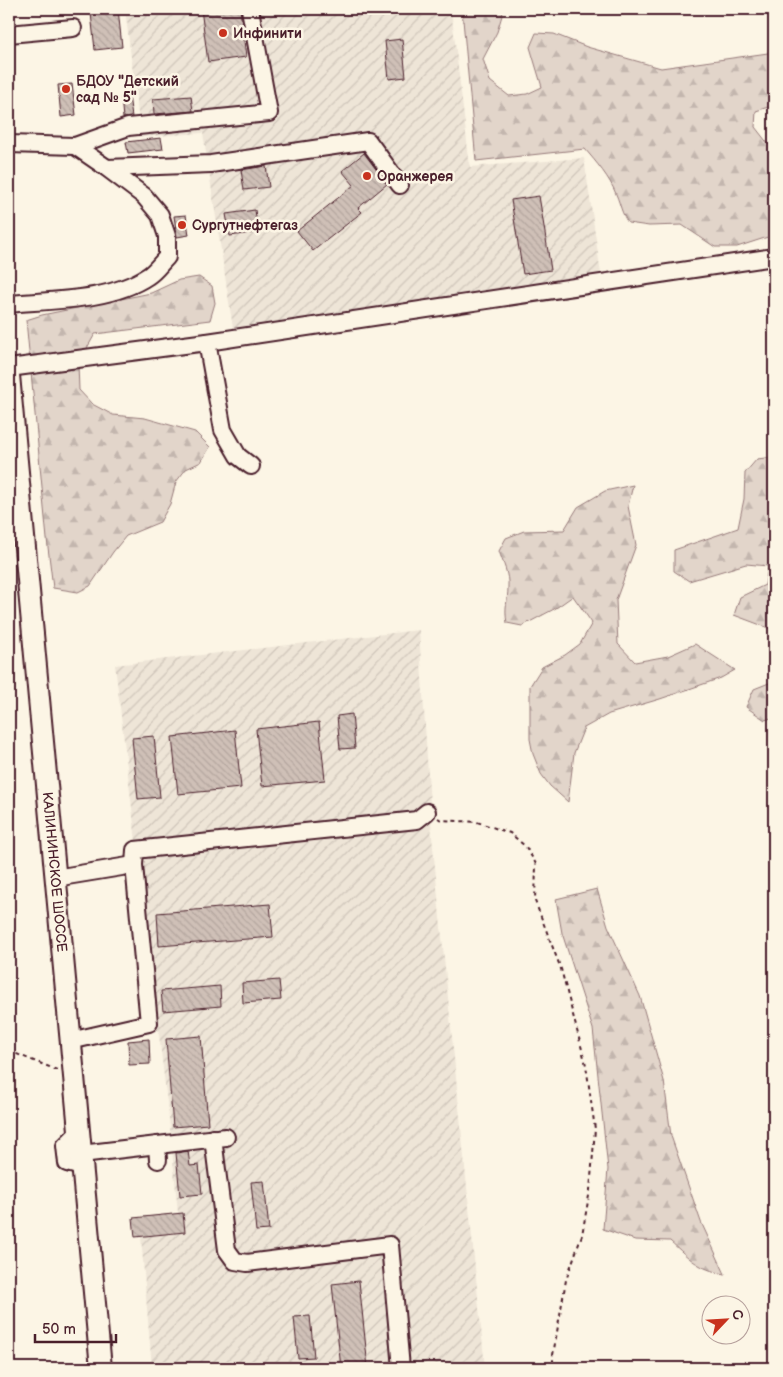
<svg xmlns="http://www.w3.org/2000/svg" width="783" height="1377" font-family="'Balsamiq Sans',sans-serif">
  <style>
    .industrial { fill: url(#industrial-furrows) }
    .forest { fill: url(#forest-firs); stroke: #967a7a }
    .building { fill: url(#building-back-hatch); stroke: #4a1f2b }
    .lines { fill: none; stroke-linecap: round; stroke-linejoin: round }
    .minor-casing { stroke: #4a1f2b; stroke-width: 20 }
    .major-casing { stroke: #4a1f2b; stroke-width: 24 }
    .path { stroke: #4a1f2b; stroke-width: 2; stroke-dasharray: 4 4; stroke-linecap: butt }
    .minor { stroke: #fcf5e5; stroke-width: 16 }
    .major { stroke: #fcf5e5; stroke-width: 20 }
    .poi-dot { fill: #c8321e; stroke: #fcf5e5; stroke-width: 2 }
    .labels { text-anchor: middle; stroke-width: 5; stroke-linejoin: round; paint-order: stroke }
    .poi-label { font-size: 14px; font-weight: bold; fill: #4a1f2b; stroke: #fcf5e5; text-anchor: start }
    .street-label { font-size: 14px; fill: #4a1f2b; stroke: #fcf5e5 }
  </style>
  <defs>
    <pattern id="industrial-furrows" width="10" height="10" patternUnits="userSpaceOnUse" patternTransform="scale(1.25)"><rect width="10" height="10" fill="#eee5d7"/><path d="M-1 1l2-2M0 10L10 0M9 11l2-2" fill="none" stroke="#cec4b9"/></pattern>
    <pattern id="forest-firs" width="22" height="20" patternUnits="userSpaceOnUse" patternTransform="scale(1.25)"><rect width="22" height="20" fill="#e2d5ca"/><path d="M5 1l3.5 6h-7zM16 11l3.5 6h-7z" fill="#c3b6ae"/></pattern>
    <pattern id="building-back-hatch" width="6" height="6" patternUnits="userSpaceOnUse" patternTransform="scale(1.25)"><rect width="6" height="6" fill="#cfc0b7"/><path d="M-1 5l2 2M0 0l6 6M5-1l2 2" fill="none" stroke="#b3a59e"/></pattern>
  </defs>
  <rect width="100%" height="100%" fill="#fcf5e5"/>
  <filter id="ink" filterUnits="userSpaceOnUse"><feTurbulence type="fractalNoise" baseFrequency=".02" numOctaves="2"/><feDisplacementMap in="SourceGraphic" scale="10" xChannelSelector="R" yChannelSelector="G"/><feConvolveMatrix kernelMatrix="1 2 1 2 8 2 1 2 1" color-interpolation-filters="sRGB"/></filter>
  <g filter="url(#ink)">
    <g class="industrial">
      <polygon points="125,9 451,9 470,167 584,158 601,274 233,328 203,133 141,137"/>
      <polygon points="419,630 432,837 485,1368 152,1368 141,1237 135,1237 133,1218 178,1213 170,1127 115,665"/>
    </g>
    <g class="forest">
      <path d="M 462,9 L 504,9 L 497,32 L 483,59 L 490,81 L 509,96 L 527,94 L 542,87 L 530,47 L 536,33 L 554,34 L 587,47 L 661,68 L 768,53 L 774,45 L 774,105 L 756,111 L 755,127 L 769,145 L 774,149 L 774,235 L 737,247 L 715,247 L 682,225 L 649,226 L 628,223 C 621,212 621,206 616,194 C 610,178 596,162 585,149 L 476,161 Z"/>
      <polygon points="199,277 212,286 215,303 210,320 95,334 78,364 79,390 92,404 113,415 145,418 195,432 210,447 201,462 186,469 176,482 170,504 160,522 126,536 113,552 90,586 78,592 53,588 47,539 26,320 42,315 151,293 179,280"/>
      <polygon points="774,457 774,630 734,615 740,597 765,585 768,566 746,564 689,581 674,571 674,550 738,528 744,499 745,473 757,459"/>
      <path d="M 633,485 L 628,506 L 636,545 L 616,600 L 618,644 L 635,662 L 668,656 L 695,644 L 735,670 L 721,678 L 660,699 L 609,714 L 584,728 L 574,753 L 568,802 L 550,786 L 541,774 L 533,754 L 530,739 L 530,686 L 542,667 L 565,655 L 580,644 L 592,623 L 573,596 L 556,608 L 522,626 L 507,623 C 504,606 508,602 508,587 C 509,574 503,563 499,551 L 506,538 L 524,531 L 564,530 L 578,507 L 605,491 Z"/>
      <polygon points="774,681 774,717 765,720 746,707 754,689"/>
      <path d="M 597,889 L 608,926 L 640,996 L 664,1081 L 671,1136 L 701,1222 L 725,1274 C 698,1269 690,1259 670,1241 L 635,1240 L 603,1229 L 608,1169 L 593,1029 L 562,933 L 556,899 Z"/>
    </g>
    <g class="building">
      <polygon points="118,9 122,47 95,50 91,13"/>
      <polygon points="201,9 240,9 246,57 208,62"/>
      <polygon points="402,39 406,77 389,79 385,41"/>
      <polygon points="72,84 76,115 61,117 58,85"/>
      <polygon points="129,96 132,117 123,118 121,97"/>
      <polygon points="191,96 193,111 154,114 153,99"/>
      <polygon points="161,138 163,149 128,153 126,142"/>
      <polygon points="364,153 387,184 358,208 362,212 313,251 297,231 354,185 342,171"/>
      <polygon points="266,166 269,187 244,190 241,170"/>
      <polygon points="539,196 551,270 523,274 511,200"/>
      <polygon points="255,210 258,232 230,236 226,214"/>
      <polygon points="186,215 189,235 177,237 174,216"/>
      <polygon points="352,714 355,748 340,749 337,716"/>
      <polygon points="319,722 325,780 262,786 256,729"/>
      <polygon points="235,730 241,788 178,794 172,737"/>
      <polygon points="154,736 160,797 138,799 132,738"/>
      <polygon points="270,904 273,937 159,946 157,913"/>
      <polygon points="279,980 281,1000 243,1003 242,983"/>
      <polygon points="220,986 221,1006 163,1011 161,991"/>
      <polygon points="201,1036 208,1124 173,1127 166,1039"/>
      <polygon points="149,1039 150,1064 129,1065 128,1041"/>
      <polygon points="188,1151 190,1166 199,1165 202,1194 180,1196 176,1153"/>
      <polygon points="264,1181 269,1230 256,1231 251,1182"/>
      <polygon points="183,1213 185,1232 135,1237 133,1218"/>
      <polygon points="359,1281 368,1368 341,1368 332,1284"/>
      <polygon points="310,1316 314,1357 298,1358 294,1317"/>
    </g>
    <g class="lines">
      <g class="minor-casing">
        <g id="minor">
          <polyline points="9,34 73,28"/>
          <path d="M 9,144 L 75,146 L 107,168 L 144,196 L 160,215 L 167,236 L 167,257 C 161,263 155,272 148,276 C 111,301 52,300 9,304"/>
          <polyline points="75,146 128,127 269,113 250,9"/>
          <polyline points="107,168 211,164 368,141 400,185"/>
          <polyline points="207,342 223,430 238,456 251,466"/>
          <polyline points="9,368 207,342 774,257"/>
          <polyline points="134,865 135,850 417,820 427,812"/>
          <polyline points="55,878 134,865 149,1023 70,1041"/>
          <polyline points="79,1132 65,1146 67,1163 82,1167"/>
          <polyline points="213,1138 227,1250 235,1261 247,1263 390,1245 401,1368"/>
          <polyline points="157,1145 158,1160"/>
          <polyline points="81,1154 226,1137"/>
        </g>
      </g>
      <g class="major-casing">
        <g id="major">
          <path id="s1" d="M 9,375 L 101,1368"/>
        </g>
      </g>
      <g class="path">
        <polyline points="438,818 441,820 477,822 510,833 526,847 536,864 535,901 561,969 586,1065 595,1129 590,1190 582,1235 566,1280 553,1355 553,1368"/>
        <polyline points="9,1051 57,1070"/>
      </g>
      <use href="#minor" class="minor"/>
      <use href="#major" class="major"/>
    </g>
  </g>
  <g class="poi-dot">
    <circle cx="223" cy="33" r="5"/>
    <circle cx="66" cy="89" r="5"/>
    <circle cx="367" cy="176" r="5"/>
    <circle cx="182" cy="225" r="5"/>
  </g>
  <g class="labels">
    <g class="poi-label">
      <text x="233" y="38">Инфинити</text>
      <text x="76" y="86">БДОУ "Детский<tspan x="76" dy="16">сад № 5"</tspan></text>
      <text x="377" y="181">Оранжерея</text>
      <text x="192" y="230">Сургутнефтегаз</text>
    </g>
    <g class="street-label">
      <text dy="5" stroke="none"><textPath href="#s1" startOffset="499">КАЛИНИНСКОЕ ШОССЕ</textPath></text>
    </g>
  </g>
  <rect width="783" height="1377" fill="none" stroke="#fcf5e5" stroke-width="30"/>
  <rect x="15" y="15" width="753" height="1347" fill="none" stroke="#4a1f2b" stroke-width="2" filter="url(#ink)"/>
  <g transform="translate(726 1320) rotate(65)"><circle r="24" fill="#fcf5e5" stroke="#b59f9b"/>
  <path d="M0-4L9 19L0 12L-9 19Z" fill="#c8321e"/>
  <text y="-8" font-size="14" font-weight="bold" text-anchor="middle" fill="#4a1f2b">С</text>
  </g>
  <path d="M35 1334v8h81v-8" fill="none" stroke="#4a1f2b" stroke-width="2.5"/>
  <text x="42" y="1334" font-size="15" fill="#4a1f2b" stroke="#fcf5e5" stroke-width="4" paint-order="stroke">50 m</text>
</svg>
